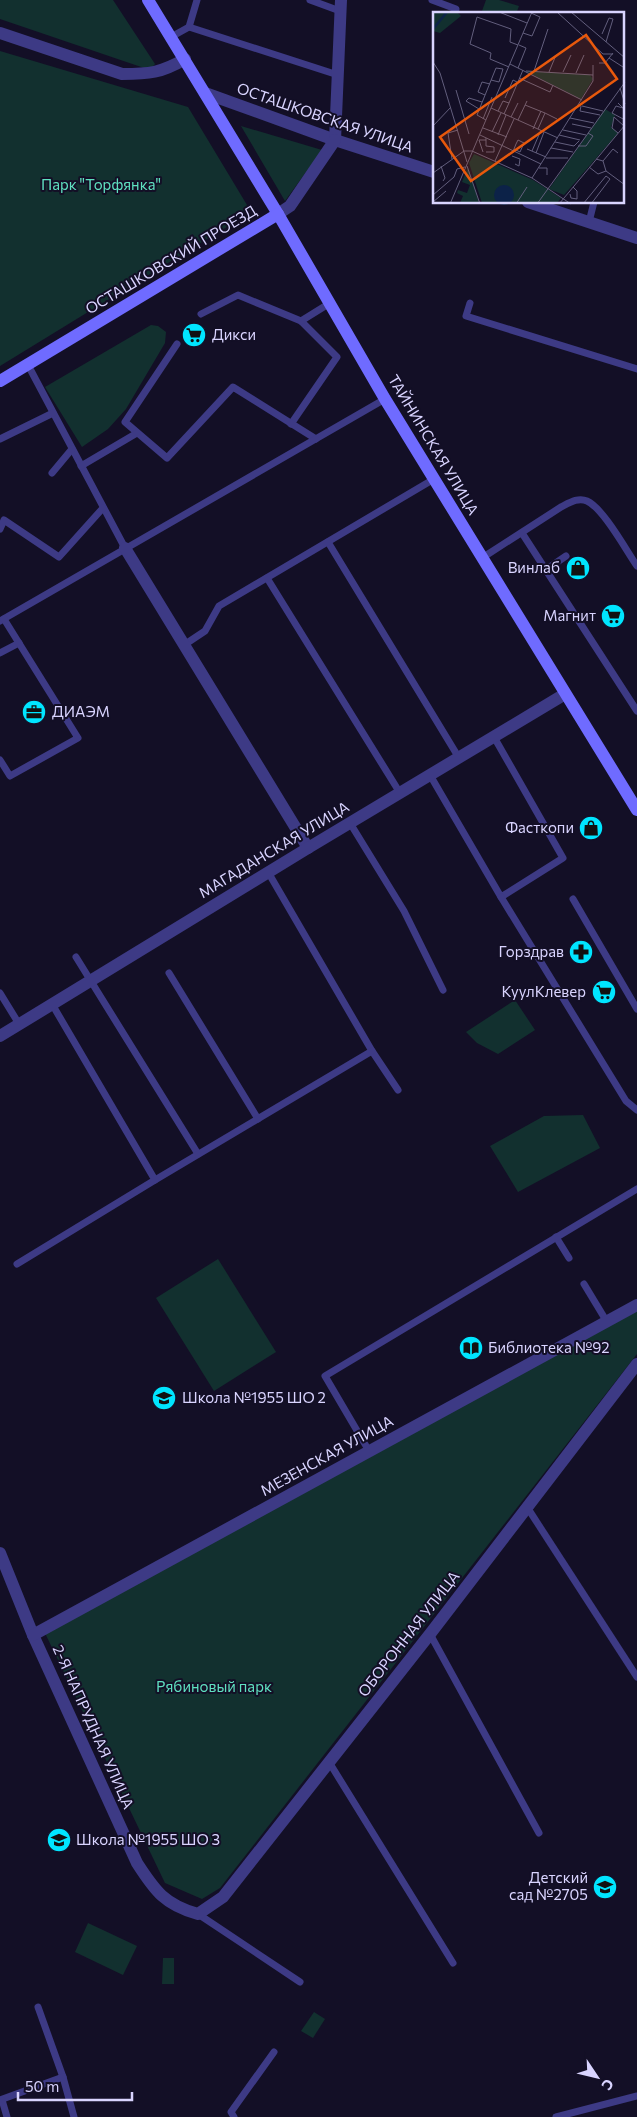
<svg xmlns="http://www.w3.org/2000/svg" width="637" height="2117" font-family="Commissioner,sans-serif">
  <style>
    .green { fill: #12302f }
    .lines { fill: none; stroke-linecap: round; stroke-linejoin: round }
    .lane { stroke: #3d3a85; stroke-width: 7 }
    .street { stroke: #3d3a85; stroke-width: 12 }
    .secondary { stroke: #6f6bff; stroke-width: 12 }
    .labels { text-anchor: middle; stroke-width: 4; stroke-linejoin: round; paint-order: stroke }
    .street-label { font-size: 15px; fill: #d9d4ff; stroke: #130f26 }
    .park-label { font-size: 15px; fill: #5fe0c0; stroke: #130f26 }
    .poi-label { font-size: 15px; fill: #d9d4ff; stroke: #130f26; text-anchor: end }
    .inset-river { fill: none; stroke: #0c2248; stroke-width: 2.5 }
    .inset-road { fill: none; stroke: #625e7d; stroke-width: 1 }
    .view { fill: #e8590c; fill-opacity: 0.15; stroke: #e8590c; stroke-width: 2.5 }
    .inset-edge { fill: none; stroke: #d9d4ff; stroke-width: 2.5 }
  </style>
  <rect width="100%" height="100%" fill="#130f26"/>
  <g class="green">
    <polygon points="0,0 113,0 155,64 150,70 0,19"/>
    <polygon points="486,0 499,0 519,6 516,14 489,14 482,11"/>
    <polygon points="0,51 188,107 247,205 243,217 0,366"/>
    <polygon points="241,126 322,150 285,201"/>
    <polygon points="151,325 158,326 166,332 165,343 126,409 108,429 82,447 45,387"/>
    <polygon points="515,1000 535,1030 498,1054 477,1043 466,1032"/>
    <polygon points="583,1115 600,1148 518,1192 490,1146 544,1116"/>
    <polygon points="218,1259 276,1352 214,1391 156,1298"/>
    <polygon points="637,1310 637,1354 220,1888 202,1899 165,1883 45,1633"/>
    <polygon points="88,1923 137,1946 123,1975 75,1952"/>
    <polygon points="163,1958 174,1958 174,1984 162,1984"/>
    <polygon points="314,2012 325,2019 313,2038 301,2031"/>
  </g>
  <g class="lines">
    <g class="lane">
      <polyline points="310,0 340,11"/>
      <polyline points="432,0 456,9 455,14"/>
      <polyline points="189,27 338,75"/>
      <polyline points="171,37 189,27 197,0"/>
      <polyline points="589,222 594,202"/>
      <polyline points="470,303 466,316 637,369"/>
      <polyline points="201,314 238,295 301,321 337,357 291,424"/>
      <polyline points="301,321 330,303"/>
      <polyline points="177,344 125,422 167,458 233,387 316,439"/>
      <polyline points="28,365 125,548"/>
      <polyline points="0,439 53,413"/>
      <polyline points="81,466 137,433"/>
      <polyline points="52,473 72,449"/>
      <polyline points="0,529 4,520 59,557 103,508"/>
      <polyline points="522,533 637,711"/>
      <polyline points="328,542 459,758"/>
      <path d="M 482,558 L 561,507 C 569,503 578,497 587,501 C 603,508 626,550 637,566"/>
      <polyline points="547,569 566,556"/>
      <polyline points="267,578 400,793"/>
      <polyline points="0,621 385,399"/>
      <polyline points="184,645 205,631 219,606 434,479"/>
      <polyline points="0,653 19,643"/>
      <polyline points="0,760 10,776 78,738 4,619"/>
      <polyline points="430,775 501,897 563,858 494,737"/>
      <polyline points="350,823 404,911 443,990"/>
      <polyline points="268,872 372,1051 398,1090"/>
      <polyline points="501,897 626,1101 637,1110"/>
      <polyline points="573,899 637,1009"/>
      <polyline points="76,957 198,1154"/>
      <polyline points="169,973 258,1119"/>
      <polyline points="0,993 19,1024"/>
      <polyline points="155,1180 372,1051"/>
      <polyline points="556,1237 569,1258"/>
      <polyline points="17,1264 155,1180 52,1004"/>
      <polyline points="584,1284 607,1322"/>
      <polyline points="369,1451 325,1376 637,1189"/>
      <polyline points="527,1507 637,1677"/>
      <polyline points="430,1634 539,1833"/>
      <polyline points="329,1762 453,1963"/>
      <polyline points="198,1914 300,1982"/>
      <polyline points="38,2007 63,2077 74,2117"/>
      <polyline points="0,2100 63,2077"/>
      <polyline points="2,2100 7,2117"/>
      <polyline points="234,2117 231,2112 274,2052"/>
      <polyline points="556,2117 637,2096"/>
    </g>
    <g class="street">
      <path d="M 0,33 L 122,74 C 149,74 161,73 185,59"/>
      <polyline points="205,93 335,140 434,172"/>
      <polyline points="335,140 341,0"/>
      <polyline points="528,202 637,238"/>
      <polyline points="278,214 290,206 335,140"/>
      <polyline points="125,548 308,848"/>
      <polyline points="0,1036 308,848 565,694"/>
      <path d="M 0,1553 L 33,1635 L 137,1863 C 155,1891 165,1905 198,1914 L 223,1897 L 430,1634 L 637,1364"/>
      <polyline points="33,1635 637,1305"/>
    </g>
    <g class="secondary">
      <polyline points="148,0 278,214 385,399 637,810"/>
      <polyline points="0,381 278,214"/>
    </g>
  </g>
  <defs>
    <g id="supermarket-disc" transform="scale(1.25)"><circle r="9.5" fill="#00e5ff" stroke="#130f26"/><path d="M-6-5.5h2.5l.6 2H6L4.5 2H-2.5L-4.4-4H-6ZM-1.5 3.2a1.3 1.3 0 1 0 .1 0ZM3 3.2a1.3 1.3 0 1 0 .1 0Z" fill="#111"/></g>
    <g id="shop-disc" transform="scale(1.25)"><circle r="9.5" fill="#00e5ff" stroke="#130f26"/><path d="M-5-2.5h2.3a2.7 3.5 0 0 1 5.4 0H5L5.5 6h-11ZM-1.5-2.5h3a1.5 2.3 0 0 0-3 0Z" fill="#111"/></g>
    <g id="office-disc" transform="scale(1.25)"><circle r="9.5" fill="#00e5ff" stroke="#130f26"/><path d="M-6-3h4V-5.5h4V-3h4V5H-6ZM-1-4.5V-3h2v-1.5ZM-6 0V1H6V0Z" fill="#111"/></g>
    <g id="pharmacy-disc" transform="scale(1.25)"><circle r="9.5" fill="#00e5ff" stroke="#130f26"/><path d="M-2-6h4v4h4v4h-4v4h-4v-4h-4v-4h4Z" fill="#111"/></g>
    <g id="library-disc" transform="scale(1.25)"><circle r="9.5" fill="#00e5ff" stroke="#130f26"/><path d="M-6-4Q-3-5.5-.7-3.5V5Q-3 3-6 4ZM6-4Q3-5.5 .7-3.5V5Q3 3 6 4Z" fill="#111"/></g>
    <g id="school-disc" transform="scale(1.25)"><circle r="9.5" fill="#00e5ff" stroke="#130f26"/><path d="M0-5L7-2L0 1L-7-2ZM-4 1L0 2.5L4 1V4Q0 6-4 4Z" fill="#111"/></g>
  </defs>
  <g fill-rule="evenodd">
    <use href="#supermarket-disc" x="194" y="335"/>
    <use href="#shop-disc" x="578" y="568"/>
    <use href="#supermarket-disc" x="613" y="616"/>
    <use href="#office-disc" x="34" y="712"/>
    <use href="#shop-disc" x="591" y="828"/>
    <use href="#pharmacy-disc" x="581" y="952"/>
    <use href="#supermarket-disc" x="604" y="992"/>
    <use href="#library-disc" x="471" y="1348"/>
    <use href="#school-disc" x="164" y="1398"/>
    <use href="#school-disc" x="59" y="1840"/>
    <use href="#school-disc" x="605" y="1887"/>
  </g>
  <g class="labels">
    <g class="street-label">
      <text transform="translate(325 118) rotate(19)" y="5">ОСТАШКОВСКАЯ УЛИЦА</text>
      <text transform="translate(171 260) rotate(-31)" y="5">ОСТАШКОВСКИЙ ПРОЕЗД</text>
      <text transform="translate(433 445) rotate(59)" y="5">ТАЙНИНСКАЯ УЛИЦА</text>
      <text transform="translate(274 850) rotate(-31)" y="5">МАГАДАНСКАЯ УЛИЦА</text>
      <text transform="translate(327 1456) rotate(-29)" y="5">МЕЗЕНСКАЯ УЛИЦА</text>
      <text transform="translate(409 1634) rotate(-52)" y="5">ОБОРОННАЯ УЛИЦА</text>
      <text transform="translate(93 1727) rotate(66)" y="5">2-Я НАПРУДНАЯ УЛИЦА</text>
    </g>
    <g class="park-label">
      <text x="101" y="190">Парк "Торфянка"</text>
      <text x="214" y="1692">Рябиновый парк</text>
    </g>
    <g class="poi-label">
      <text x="212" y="340" text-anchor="start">Дикси</text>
      <text x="560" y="573">Винлаб</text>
      <text x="596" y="621">Магнит</text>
      <text x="52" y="717" text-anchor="start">ДИАЭМ</text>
      <text x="574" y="833">Фасткопи</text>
      <text x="564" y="957">Горздрав</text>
      <text x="586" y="997">КуулКлевер</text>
      <text x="488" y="1353" text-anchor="start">Библиотека №92</text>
      <text x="182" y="1403" text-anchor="start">Школа №1955 ШО 2</text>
      <text x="76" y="1845" text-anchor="start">Школа №1955 ШО 3</text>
      <text x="588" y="1883">Детский<tspan x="588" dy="17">сад №2705</tspan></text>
    </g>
  </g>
  <g transform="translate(433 12)">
    <rect width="191" height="191" fill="#130f26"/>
    <path d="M 0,0 L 24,0 L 28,4 L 7,21 L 0,19 ZM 92,59 L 157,63 L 160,67 L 148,87 ZM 172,97 L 182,103 L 178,115 L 185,121 L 131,183 L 116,177 ZM 41,142 L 100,168 L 128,186 L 124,191 L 49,191 L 36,151 ZM 35,155 L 46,191 L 27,191 L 30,184 L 24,181 L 25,178 L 34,181 L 37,173 L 29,170 Z" fill="#12302f"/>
    <path d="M61 183a10 10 0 1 1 20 0a10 10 0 1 1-20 0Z" fill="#0c2248"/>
    <path class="inset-river" d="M 0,17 L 14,0"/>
    <path class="inset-road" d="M 66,0 L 94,11M 124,0 L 170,42 L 180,42M 138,0 L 192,46M 90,21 L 99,24 L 107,5 L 98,1M 169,22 L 176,6 L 180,7 L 173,30M 176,46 L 190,55M 0,50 L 7,61 L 34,150M 166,51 L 172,51 L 180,41M 77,52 L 149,88M 76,55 L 57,47 L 58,41 L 37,32 L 44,5 L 78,17 L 77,30 L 85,33M 85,56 L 93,36 L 86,33M 93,59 L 160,63M 101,59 L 115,17M 116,60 L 123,43M 130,60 L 138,43M 143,61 L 151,43M 86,66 L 117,80 L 120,73M 187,76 L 192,92M 23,78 L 36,122M 52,83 L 45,80 L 49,70 L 57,72M 72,86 L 80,68 L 84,70M 76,91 L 90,58M 185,91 L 190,96 L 183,94 L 179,101 L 192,108M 92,93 L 112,101M 148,94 L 147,99 L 167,103M 149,94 L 170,99M 58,96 L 125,126M 46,97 L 33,89 L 36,86 L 49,90M 65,99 L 70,89 L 76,91 L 71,102M 78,105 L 85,91M 137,106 L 161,111M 50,107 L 59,85M 53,108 L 44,103 L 63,56 L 70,57 L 66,70 L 58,68M 85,108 L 94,89M 139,112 L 158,116M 0,114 L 18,95M 50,116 L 74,125M 100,117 L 108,99M 105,117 L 112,101 L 124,107M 130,118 L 153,123M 59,120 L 68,101M 185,121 L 179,116 L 181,105 L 191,114M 47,123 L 108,152M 65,123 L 73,103M 126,123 L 147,128M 53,126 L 53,134 L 61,135 L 61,140 L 53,140M 122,130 L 141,134 L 146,129M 145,134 L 153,134 L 160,124 L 155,121M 118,136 L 140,140M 94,137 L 113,145M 31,139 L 39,139 L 99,166 L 138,192M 80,139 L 81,137 L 83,132 L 85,128 L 91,131 L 87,140 L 81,137M 99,139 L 108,118M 50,140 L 46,128 L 53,128M 103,141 L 111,120M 79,144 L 87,147 L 86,154 L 82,152M 113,146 L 135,146M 19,147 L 15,121 L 25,118M 163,147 L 170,149 L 173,159 L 192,173M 62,149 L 81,107M 170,149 L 180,137 L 185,141M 8,154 L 12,166 L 10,169M 34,154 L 47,192M 156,155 L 165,162 L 173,159M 106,156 L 114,156 L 114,163M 0,161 L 31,139M 99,166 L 160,69 L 160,53M 137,182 L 138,186 L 144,187 L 144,179 L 140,175M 0,183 L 21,165 L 24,157 L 32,155M 0,190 L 13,179M 17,192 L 99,0M 83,192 L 94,175M 104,192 L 192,70M 126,192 L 192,113M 150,192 L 173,164 L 177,167 L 158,192"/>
    <path class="view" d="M 153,23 L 184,67 L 38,169 L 7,125 Z"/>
    <rect width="191" height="191" class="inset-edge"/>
  </g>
  <g transform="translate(597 2077) rotate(125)" stroke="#130f26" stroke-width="4" paint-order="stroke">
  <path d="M0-4L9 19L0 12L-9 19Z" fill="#d9d4ff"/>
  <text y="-8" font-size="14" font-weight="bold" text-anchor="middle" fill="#d9d4ff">С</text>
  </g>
  <path d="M18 2092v8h114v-8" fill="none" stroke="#d9d4ff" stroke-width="2.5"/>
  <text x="25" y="2092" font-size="15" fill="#d9d4ff" stroke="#130f26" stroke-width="4" paint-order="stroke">50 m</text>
</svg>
